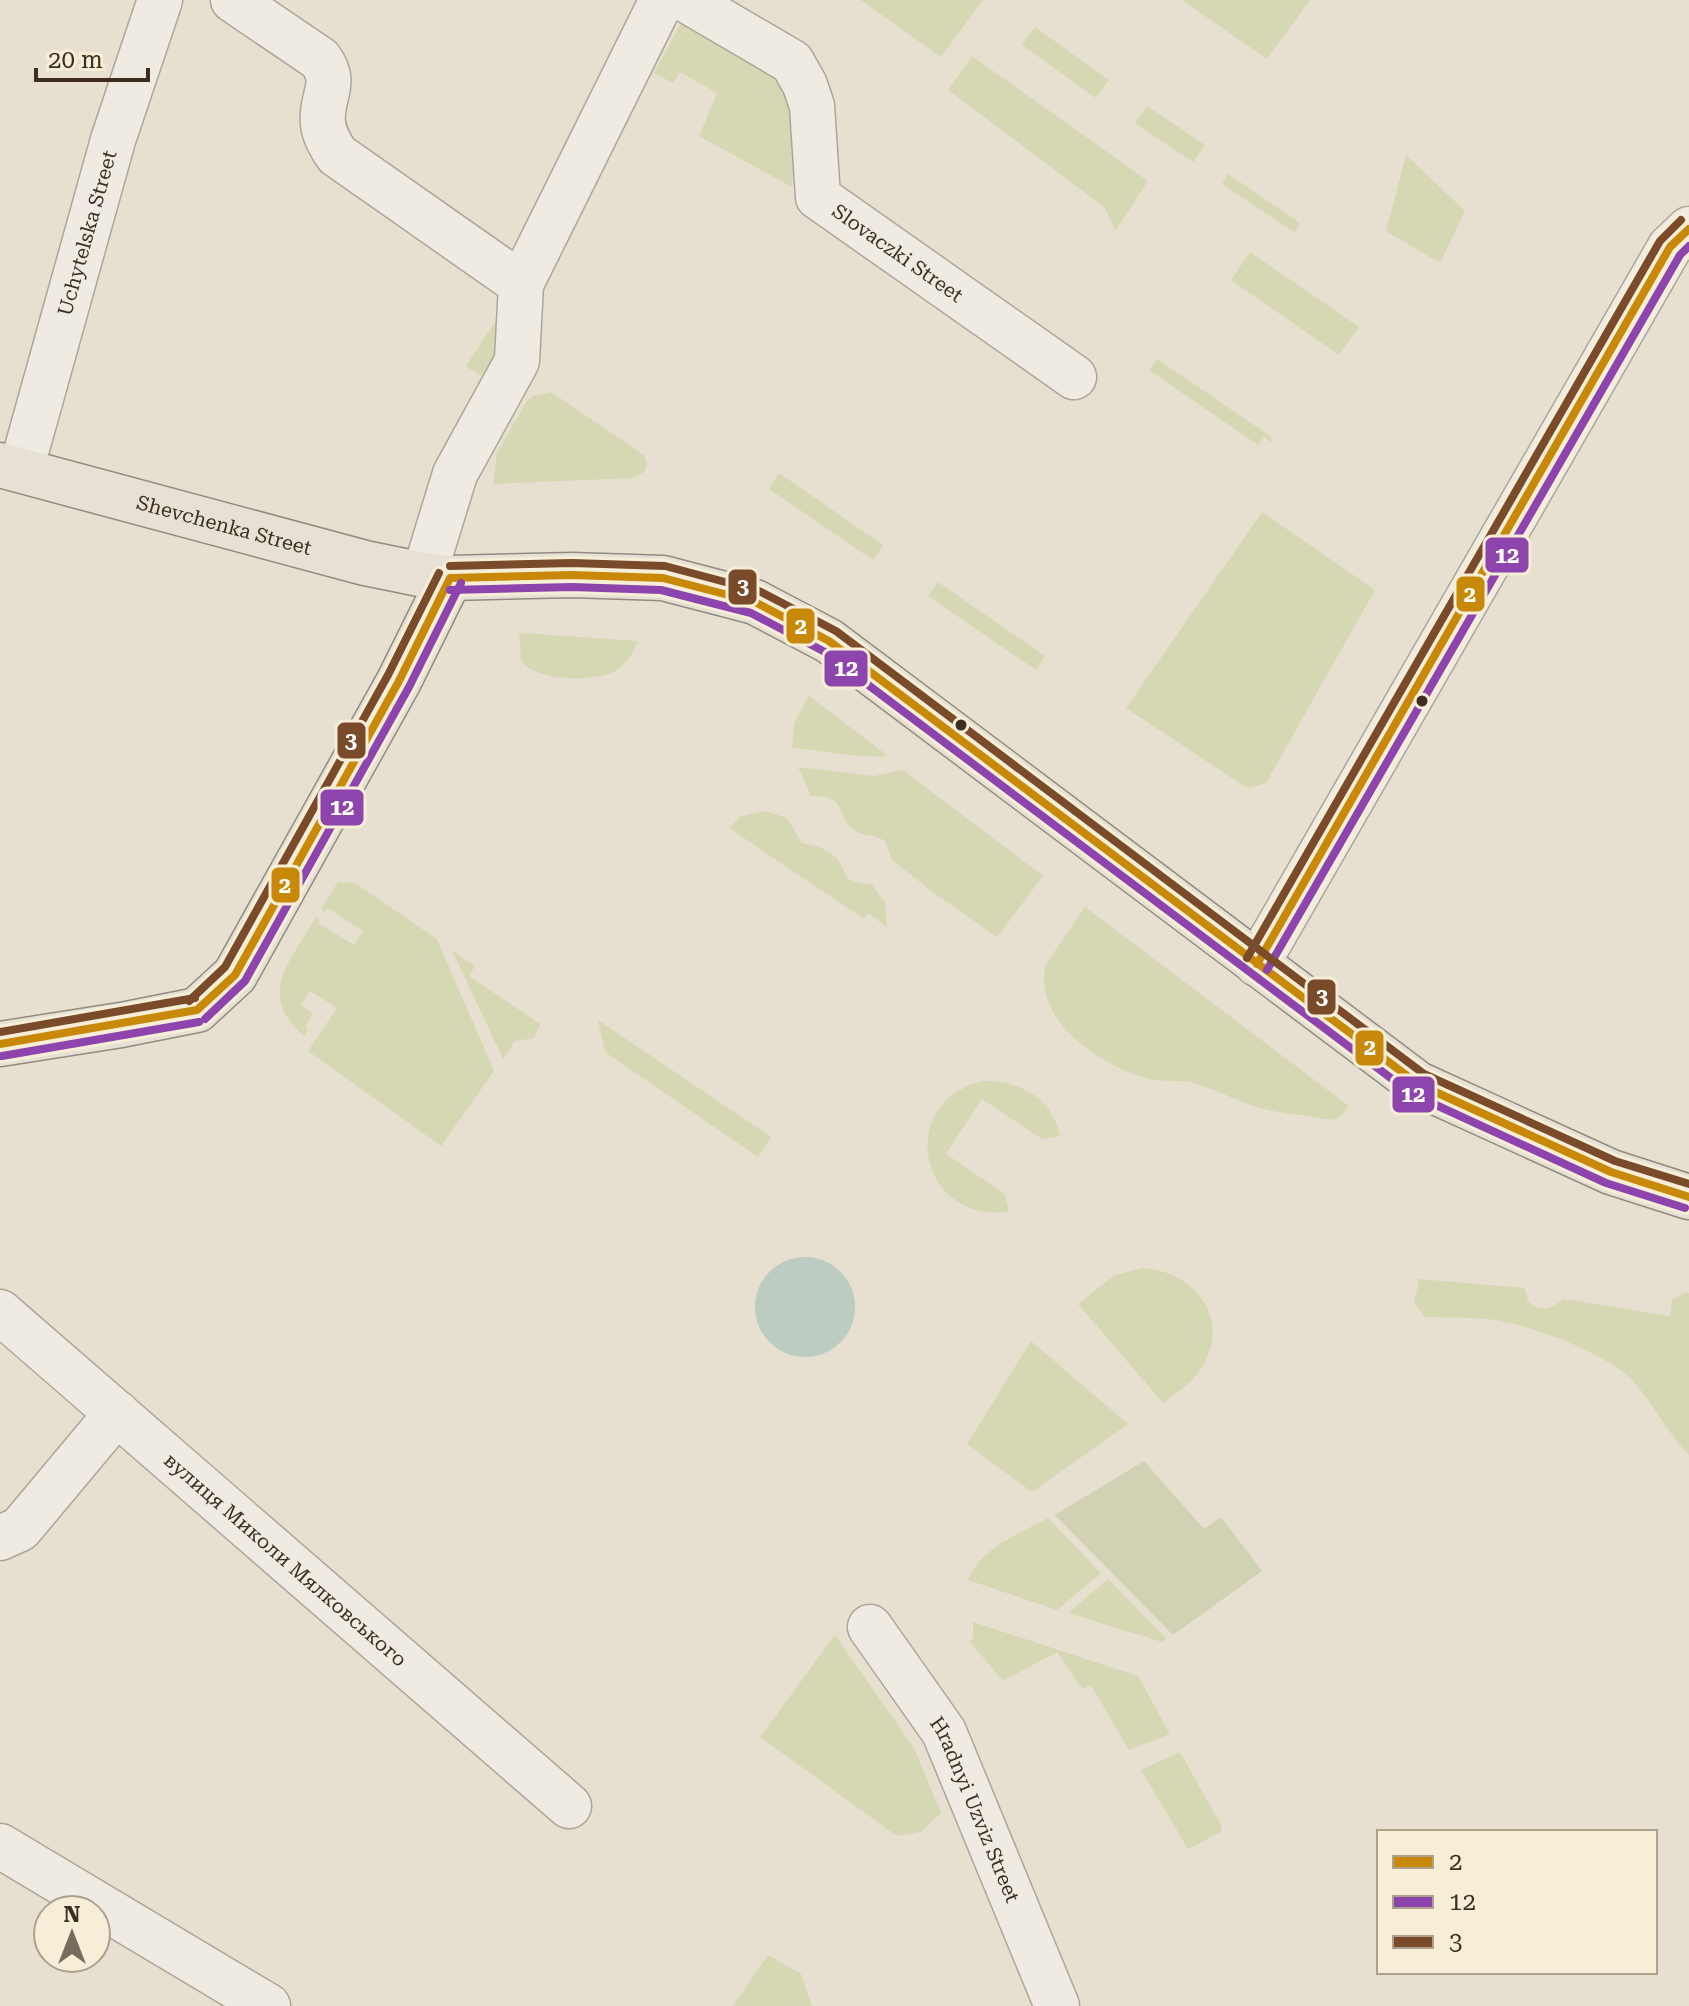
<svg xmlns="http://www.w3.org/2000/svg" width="1689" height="2006" font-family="'Roboto Serif',serif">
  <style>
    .green { fill: #d6d7b3 }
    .cemetery { fill: #d1d1b3 }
    .water { fill: #bcccc2 }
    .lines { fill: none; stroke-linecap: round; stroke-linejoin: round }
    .minor-casing { stroke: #ada599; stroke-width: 47 }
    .major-casing { stroke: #928b80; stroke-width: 47 }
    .minor { stroke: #efebe3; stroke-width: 44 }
    .major { stroke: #e6e1d4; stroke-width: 44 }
    .bus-1-casing { stroke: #f7eed8; stroke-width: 14 }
    .bus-2-casing { stroke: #f7eed8; stroke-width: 14 }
    .bus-3-casing { stroke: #f7eed8; stroke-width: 14 }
    .bus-1 { stroke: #c88808; stroke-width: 8 }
    .bus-2 { stroke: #8e44ad; stroke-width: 8 }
    .bus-3 { stroke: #7a4b2a; stroke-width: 8 }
    .bus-dot { fill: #3d2e20; stroke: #f7eed8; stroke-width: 3 }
    .labels { text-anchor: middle; stroke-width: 7; stroke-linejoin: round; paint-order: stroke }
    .street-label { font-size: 20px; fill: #3d2e20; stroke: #f7eed8 }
    .line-badge { stroke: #f7eed8; stroke-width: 3 }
    .badge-label { font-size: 22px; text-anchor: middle; font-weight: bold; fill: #fff }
  </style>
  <rect width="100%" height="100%" fill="#e7e0d1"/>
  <g class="green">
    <polygon points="861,0 983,0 941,57"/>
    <polygon points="1182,0 1310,0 1267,59"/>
    <polygon points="686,14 777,74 796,114 792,187 699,136 717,93 680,72 673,83 654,73"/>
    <polygon points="1035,27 1109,80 1096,98 1022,45"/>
    <polygon points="972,56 1148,181 1115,231 1105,208 948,90"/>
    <polygon points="1147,106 1205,145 1193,162 1135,123"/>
    <polygon points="1406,155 1465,211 1440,263 1386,231"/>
    <polygon points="1228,174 1300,223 1295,233 1222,184"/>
    <polygon points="1250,252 1359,327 1339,355 1231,280"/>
    <polygon points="497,319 499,347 481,376 466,366"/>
    <polygon points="1157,359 1273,438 1271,442 1264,437 1258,445 1149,370"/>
    <polygon points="551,392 644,455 647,463 645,471 634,478 493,484 497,453 526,402 533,396"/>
    <polygon points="779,473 883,545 873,560 769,489"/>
    <polygon points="1262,512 1375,590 1266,783 1247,788 1126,708"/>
    <polygon points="938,582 1045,656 1036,670 928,596"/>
    <path d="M 522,633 L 638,641 C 633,653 627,664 615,671 C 596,682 541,681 525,665 L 521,660 L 519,635 Z"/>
    <path d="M 809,696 L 888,756 C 860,759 822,750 792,748 L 794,723 Z"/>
    <path d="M 798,767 L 874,776 L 903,770 L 1043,876 L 997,937 L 930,890 L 892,860 L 885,841 C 875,834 863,837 854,830 C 833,814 850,796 811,796 Z"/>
    <path d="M 765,811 L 787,818 L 802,843 C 813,846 825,847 833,855 C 853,873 833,880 872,885 L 885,902 L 887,927 L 868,913 L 864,919 L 729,828 L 741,816 Z"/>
    <path d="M 338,882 L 355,883 L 437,939 L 494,1071 L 441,1146 L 308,1051 L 337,1008 L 310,991 L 301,1005 L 313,1014 L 305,1027 L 308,1030 L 304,1036 C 255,994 291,961 316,917 L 320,920 L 318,923 L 354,945 L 363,931 L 328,908 L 325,912 L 321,909 Z"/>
    <path d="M 1085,907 L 1349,1106 C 1345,1111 1343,1116 1336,1119 C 1329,1121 1320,1118 1312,1117 C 1296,1114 1279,1113 1264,1109 C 1240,1103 1218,1090 1194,1083 C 1179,1079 1161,1083 1145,1078 C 1099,1064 1032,1020 1046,964 Z"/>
    <polygon points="452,950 475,966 469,976 540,1024 534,1038 515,1041 503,1059"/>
    <polygon points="598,1020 771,1137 758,1157 605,1052"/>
    <path d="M 984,1081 C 1020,1081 1052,1098 1060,1136 L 1042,1139 L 982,1099 L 946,1154 L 1005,1194 L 1009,1212 C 917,1224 895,1099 984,1081 Z"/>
    <path d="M 1143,1268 C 1197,1272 1233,1321 1200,1370 C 1191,1384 1176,1393 1163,1403 L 1078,1304 L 1115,1275 Z"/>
    <path d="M 1419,1279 L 1525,1288 L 1528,1301 C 1538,1313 1552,1309 1563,1299 L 1670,1316 L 1672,1300 L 1684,1293 L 1689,1293 L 1689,1455 C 1667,1433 1654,1404 1633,1381 C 1605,1352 1527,1323 1487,1319 C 1466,1317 1445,1318 1425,1317 L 1414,1303 Z"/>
    <polygon points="1031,1341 1128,1424 1032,1492 967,1444"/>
    <path d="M 1048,1518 L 1101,1573 L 1057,1610 L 968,1580 C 981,1547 1018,1535 1048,1518 Z"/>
    <polygon points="1108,1579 1166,1638 1162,1642 1068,1613"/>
    <polygon points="973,1622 1138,1676 1170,1734 1129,1750 1091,1685 1082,1689 1057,1652 1003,1681 969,1641 973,1639"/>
    <polygon points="835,1635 914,1748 941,1813 921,1832 897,1836 760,1737"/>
    <polygon points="1180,1752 1221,1825 1221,1832 1188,1849 1141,1770"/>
    <polygon points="768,1955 801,1974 812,2006 733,2006"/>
  </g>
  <polygon class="cemetery" points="1144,1461 1204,1529 1221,1517 1262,1571 1173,1635 1055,1515"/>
  <circle class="water" cx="805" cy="1307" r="50"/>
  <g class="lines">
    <g class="minor-casing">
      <g id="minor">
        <path d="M 233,0 L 320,59 C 336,81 325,90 323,113 C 321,129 328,142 337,155 L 521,284 L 517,361 L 455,474 L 424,575"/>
        <path id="s1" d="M 686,0 L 792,62 L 805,85 L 812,106 L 818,197 L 1074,377"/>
        <polyline points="521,284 662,0"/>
        <path id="s2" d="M 21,470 L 113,140 L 160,0"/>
        <polyline points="1257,964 1670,247 1689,229"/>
        <path id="s3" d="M 0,1312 L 569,1806"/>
        <polyline points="0,1538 20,1529 117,1413"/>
        <path id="s4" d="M 870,1627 L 944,1732 L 1057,2006"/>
        <polyline points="0,1846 268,2006"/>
      </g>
    </g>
    <g class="major-casing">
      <g id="major">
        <path id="s5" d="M 0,465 L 365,563 L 424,575 L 450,578 L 572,575 L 663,578 L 755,602 L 829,641 L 1418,1084 L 1611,1172 L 1689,1197"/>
        <polyline points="0,1044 121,1025 197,1010 235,975 399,681 450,578"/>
      </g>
    </g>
    <use href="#minor" class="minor"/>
    <use href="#major" class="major"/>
    <g class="bus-1-casing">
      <g id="bus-1">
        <polyline points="1257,964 1670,247 1689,229"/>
        <polyline points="0,1044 197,1010 235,975 399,681 450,578 572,575 663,578 755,602 829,641 1418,1084 1611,1172 1689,1197"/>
      </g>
    </g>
    <g class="bus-2-casing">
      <g id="bus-2">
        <polyline points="450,590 572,587 661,590 751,613 823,651 1412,1094 1606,1183 1685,1208"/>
        <polyline points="1267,970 1680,255 1689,246"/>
        <polyline points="205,1019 245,981 409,687 461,583"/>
        <polyline points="2,1056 199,1022"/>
      </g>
    </g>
    <g class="bus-3-casing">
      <g id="bus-3">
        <polyline points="450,566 572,563 665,566 759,591 836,631 1424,1074 1615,1161 1689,1184"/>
        <polyline points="1247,958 1660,241 1681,220"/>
        <polyline points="189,1001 225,967 388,675 439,573"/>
        <polyline points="0,1032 195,998"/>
      </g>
    </g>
    <use href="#bus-1" class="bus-1"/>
    <use href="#bus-2" class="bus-2"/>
    <use href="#bus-3" class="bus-3"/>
  </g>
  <g class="bus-dot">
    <circle cx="1422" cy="701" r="7"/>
    <circle cx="961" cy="725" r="7"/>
  </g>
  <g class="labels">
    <g class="street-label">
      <text dy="7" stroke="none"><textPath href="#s2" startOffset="246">Uchytelska Street</textPath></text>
      <text dy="7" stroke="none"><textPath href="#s1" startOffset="360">Slovaczki Street</textPath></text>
      <text dy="7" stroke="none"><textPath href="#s5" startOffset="232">Shevchenka Street</textPath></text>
      <text dy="7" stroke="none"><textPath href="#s3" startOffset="378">вулиця Миколи Мялковського</textPath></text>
      <text dy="7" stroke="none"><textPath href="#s4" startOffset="212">Hradnyi Uzviz Street</textPath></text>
    </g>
  </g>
  <g class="line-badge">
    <rect x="1484" y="536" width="46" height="38" rx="8" fill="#8e44ad"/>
    <rect x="727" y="568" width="31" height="38" rx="8" fill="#7a4b2a"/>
    <rect x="1455" y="575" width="31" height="38" rx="8" fill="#c88808"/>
    <rect x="785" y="607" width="31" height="38" rx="8" fill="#c88808"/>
    <rect x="823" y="649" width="46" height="39" rx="8" fill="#8e44ad"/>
    <rect x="336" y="721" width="31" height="39" rx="8" fill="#7a4b2a"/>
    <rect x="319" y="788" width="46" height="39" rx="8" fill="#8e44ad"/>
    <rect x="270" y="866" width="31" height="38" rx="8" fill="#c88808"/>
    <rect x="1306" y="978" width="31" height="38" rx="8" fill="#7a4b2a"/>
    <rect x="1354" y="1029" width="31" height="38" rx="8" fill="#c88808"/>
    <rect x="1391" y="1075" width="45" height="39" rx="8" fill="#8e44ad"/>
  </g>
  <g class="badge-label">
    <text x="1507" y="563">12</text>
    <text x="743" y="594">3</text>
    <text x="1470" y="602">2</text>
    <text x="801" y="634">2</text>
    <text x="846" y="676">12</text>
    <text x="351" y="748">3</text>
    <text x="342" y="815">12</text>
    <text x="285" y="893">2</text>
    <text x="1322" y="1004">3</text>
    <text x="1370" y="1055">2</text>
    <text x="1413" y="1102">12</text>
  </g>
  <rect x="1377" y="1830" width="280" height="144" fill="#f7eed8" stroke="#ada18e" stroke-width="2"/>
  <rect x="1393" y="1856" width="40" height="12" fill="#c88808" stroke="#ada18e" stroke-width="2"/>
  <text x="1449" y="1870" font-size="24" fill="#3d2e20">2</text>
  <rect x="1393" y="1896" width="40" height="12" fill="#8e44ad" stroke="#ada18e" stroke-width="2"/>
  <text x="1449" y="1910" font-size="24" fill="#3d2e20">12</text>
  <rect x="1393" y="1936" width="40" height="12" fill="#7a4b2a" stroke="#ada18e" stroke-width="2"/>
  <text x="1449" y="1950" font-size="24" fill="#3d2e20">3</text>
  <g transform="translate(72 1934)"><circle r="38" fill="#f7eed8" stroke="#ada18e" stroke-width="2"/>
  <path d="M0-6L14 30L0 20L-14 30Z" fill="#786c5e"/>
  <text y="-12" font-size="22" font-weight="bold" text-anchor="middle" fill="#3d2e20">N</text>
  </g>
  <path d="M36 68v12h112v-12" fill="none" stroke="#3d2e20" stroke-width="4"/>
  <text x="48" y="68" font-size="24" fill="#3d2e20" stroke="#f7eed8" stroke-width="6" paint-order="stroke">20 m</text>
</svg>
